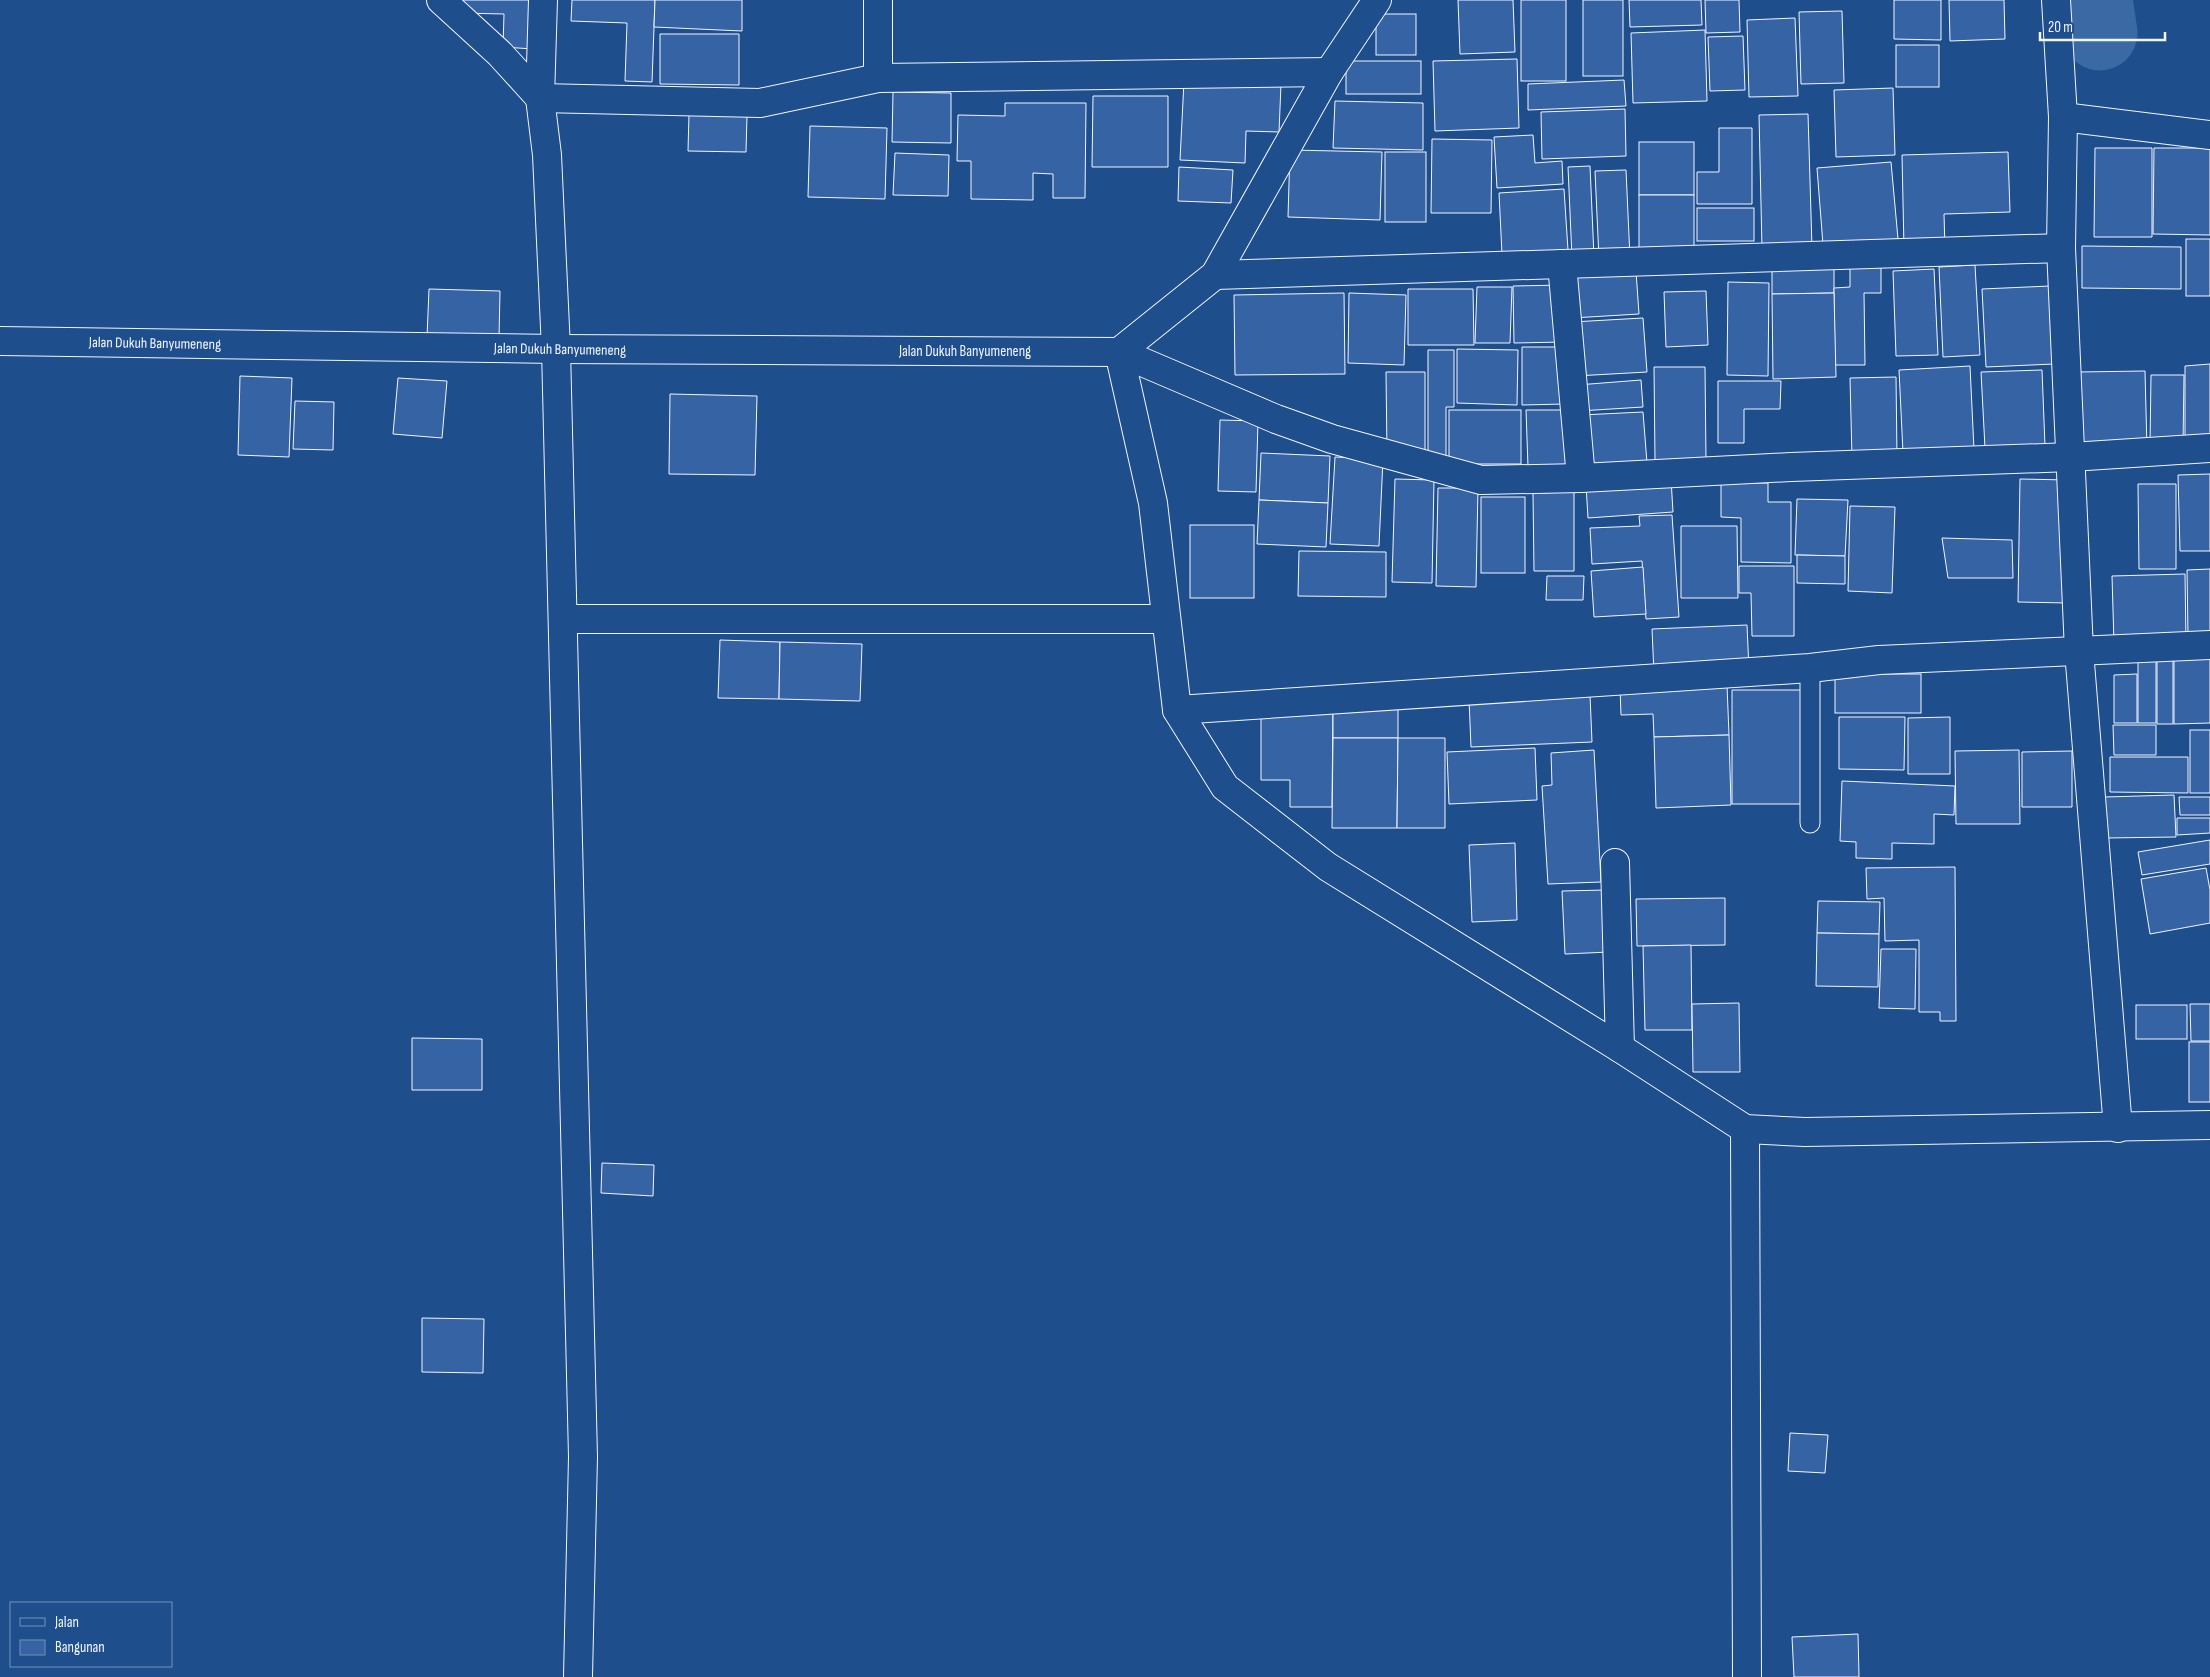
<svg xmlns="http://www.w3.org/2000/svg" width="2210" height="1677" font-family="'Sofia Sans Condensed',sans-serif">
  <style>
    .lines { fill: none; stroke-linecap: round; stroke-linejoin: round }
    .river { stroke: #3b69a3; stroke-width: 75 }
    .building { fill: #3563a3; stroke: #f2f6ff }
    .lane-casing { stroke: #f2f6ff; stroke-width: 21 }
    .street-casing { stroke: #f2f6ff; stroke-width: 30 }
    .lane { stroke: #1f4e8c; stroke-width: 19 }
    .street { stroke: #1f4e8c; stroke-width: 28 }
    .labels { text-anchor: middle; stroke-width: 4; stroke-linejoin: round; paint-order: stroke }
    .street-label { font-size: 15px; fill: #f2f6ff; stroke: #1f4e8c }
  </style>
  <rect width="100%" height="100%" fill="#1f4e8c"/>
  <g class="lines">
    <polyline class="river" points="2095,0 2100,33"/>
  </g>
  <g class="building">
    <polygon points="459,0 535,0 533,49 503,47 504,14 459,13"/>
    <polygon points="572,0 655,0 652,82 625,81 627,23 571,21"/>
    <polygon points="655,0 742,0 742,31 654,27"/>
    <polygon points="1458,0 1513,0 1515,52 1460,54"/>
    <rect x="1521" y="0" width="45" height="81"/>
    <rect x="1583" y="0" width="40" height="76"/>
    <polygon points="1629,0 1701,0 1702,25 1630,27"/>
    <polygon points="1705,0 1739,0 1740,32 1706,33"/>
    <polygon points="1894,0 1941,0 1941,40 1894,39"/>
    <polygon points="1949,0 2004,0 2005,39 1950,41"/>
    <polygon points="1842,11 1844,83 1801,84 1799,12"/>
    <rect x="1376" y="14" width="40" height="41"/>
    <polygon points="1795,18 1798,96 1749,97 1747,20"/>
    <polygon points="1705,30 1707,101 1633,103 1631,33"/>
    <polygon points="660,34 739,34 739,85 660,84"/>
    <polygon points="1743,36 1745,90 1710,91 1708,37"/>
    <rect x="1896" y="45" width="43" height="42"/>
    <polygon points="1517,59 1519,128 1435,131 1433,61"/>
    <rect x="1346" y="61" width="75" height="33"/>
    <polygon points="1624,80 1626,106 1528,110 1528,84"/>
    <polygon points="1184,81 1281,84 1279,132 1246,131 1245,163 1180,160"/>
    <polygon points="1893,88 1895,155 1836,157 1834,90"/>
    <polygon points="893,92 951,93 951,143 892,142"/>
    <polygon points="1093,96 1168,96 1168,167 1092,167"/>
    <polygon points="1335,101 1423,103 1423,150 1333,148"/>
    <polygon points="1005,103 1086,103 1085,198 1053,198 1053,174 1033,173 1033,200 971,199 971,161 957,161 958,115 1005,116"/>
    <polygon points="1625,109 1626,156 1542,159 1541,112"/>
    <polygon points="689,114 747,115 746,152 688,151"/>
    <polygon points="1808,114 1812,248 1762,249 1759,115"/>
    <polygon points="810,126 887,128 885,199 808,197"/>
    <polygon points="1719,128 1752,128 1752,204 1697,204 1697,172 1719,172"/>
    <polygon points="1533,135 1535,163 1562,161 1563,184 1497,188 1494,137"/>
    <polygon points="1432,139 1492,140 1491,213 1431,213"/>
    <rect x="1639" y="142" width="55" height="53"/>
    <polygon points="2095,148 2152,148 2152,237 2094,237"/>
    <polygon points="2154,148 2210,148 2210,235 2153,234"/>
    <polygon points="1290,150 1382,152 1380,220 1288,217"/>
    <rect x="1385" y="152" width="41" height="70"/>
    <polygon points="2008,152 2010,212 1944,214 1945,249 1904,249 1902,155"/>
    <polygon points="895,153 949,155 948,196 893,195"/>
    <polygon points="1891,162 1898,239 1823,245 1817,168"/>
    <polygon points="1590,166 1594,257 1572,258 1568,167"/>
    <polygon points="1179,167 1233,170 1231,203 1178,201"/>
    <polygon points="1626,170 1630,258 1599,259 1595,171"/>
    <polygon points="1564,189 1568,250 1502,254 1499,193"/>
    <rect x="1639" y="195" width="55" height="60"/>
    <rect x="1697" y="208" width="57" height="33"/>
    <rect x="2186" y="239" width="24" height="57"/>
    <polygon points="2082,246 2181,247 2181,289 2082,288"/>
    <polygon points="1834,264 1834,293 1772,294 1772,265"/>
    <polygon points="1975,265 1980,355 1943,357 1939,267"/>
    <polygon points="1881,266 1881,293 1864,293 1865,365 1835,365 1834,288 1850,287 1850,267"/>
    <polygon points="1934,269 1938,355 1896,356 1893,271"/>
    <polygon points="1636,271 1639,314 1572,318 1569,276"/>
    <polygon points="1728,282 1769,283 1768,376 1727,375"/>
    <polygon points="1564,285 1565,342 1514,343 1513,286"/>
    <polygon points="2050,286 2054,364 1986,367 1982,289"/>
    <polygon points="1477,287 1512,287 1510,343 1475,343"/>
    <polygon points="429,289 500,291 499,339 427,337"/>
    <polygon points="1408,289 1473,289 1474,345 1408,345"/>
    <polygon points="1706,291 1708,345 1666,347 1664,292"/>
    <polygon points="1344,293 1345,374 1235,375 1234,295"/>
    <polygon points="1349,293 1406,295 1404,365 1348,363"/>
    <polygon points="1834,293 1836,377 1773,379 1772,294"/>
    <polygon points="1643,318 1647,372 1575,376 1572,322"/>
    <polygon points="1522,347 1565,347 1565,404 1522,405"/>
    <polygon points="1457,349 1518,350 1517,405 1457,403"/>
    <polygon points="1428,350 1454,350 1454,407 1446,407 1446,457 1428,457"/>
    <polygon points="2210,364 2210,438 2185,437 2185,366"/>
    <polygon points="1970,366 1974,450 1903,453 1899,370"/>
    <polygon points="1654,367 1705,367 1706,460 1655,461"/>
    <polygon points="2042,370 2045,446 1985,448 1981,372"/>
    <polygon points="2145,371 2147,449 2079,450 2078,372"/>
    <polygon points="1386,372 1425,372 1425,454 1387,454"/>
    <polygon points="2151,375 2184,375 2183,446 2150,445"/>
    <polygon points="240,376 292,378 289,457 238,455"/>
    <polygon points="1896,377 1897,457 1852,458 1850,378"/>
    <polygon points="398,378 447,381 442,438 393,434"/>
    <polygon points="1641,380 1643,407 1579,411 1577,385"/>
    <polygon points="1718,381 1781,381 1780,409 1744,409 1744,443 1718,443"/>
    <polygon points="670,394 757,396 755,475 669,474"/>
    <polygon points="295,401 334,402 333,450 293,449"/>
    <rect x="1449" y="410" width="72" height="54"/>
    <polygon points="1526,410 1565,410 1566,466 1528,467"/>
    <polygon points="1643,412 1647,463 1585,466 1581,415"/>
    <polygon points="1220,420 1258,421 1256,492 1218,491"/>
    <polygon points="1261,453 1330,456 1328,503 1259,500"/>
    <polygon points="1335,457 1383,459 1379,546 1330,544"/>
    <polygon points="2210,474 2210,551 2180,551 2178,475"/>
    <polygon points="1395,479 1434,480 1432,583 1392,582"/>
    <polygon points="1671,479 1673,512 1588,518 1586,485"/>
    <polygon points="2020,479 2069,480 2067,603 2018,602"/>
    <polygon points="1721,483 1768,483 1768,502 1791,502 1791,563 1741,562 1741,518 1721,517"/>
    <polygon points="2138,484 2176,484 2176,569 2139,569"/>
    <polygon points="1438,488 1478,488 1476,587 1436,586"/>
    <polygon points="1574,492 1574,571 1534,571 1533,493"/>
    <rect x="1481" y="497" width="44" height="76"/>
    <polygon points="1797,499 1848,500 1845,556 1795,555"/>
    <polygon points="1259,500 1328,503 1326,547 1257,544"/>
    <polygon points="1850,506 1895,507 1892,593 1848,591"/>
    <polygon points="1672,515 1679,617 1646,619 1642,561 1592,564 1590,528 1640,526 1639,516"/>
    <rect x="1190" y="525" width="64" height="73"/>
    <polygon points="1681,526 1737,526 1738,598 1681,598"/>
    <polygon points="1942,538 2012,540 2013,578 1948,578"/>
    <polygon points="1299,551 1386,552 1386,597 1298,596"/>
    <polygon points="1797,555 1845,556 1845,584 1797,583"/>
    <polygon points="1739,566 1794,566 1794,636 1752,636 1751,593 1739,593"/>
    <polygon points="1643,567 1646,614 1594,617 1591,571"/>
    <polygon points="2210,569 2210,635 2188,636 2187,570"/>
    <polygon points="2185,574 2186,643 2114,644 2112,576"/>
    <polygon points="1547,576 1584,576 1583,600 1546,600"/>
    <polygon points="1747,625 1749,670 1654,674 1652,629"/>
    <polygon points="720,640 780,642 779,699 718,698"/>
    <polygon points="780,642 862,644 860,701 779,699"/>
    <polygon points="2174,654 2210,654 2210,723 2174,724"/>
    <rect x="2157" y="656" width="16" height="68"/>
    <rect x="2138" y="658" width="18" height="65"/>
    <rect x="1835" y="674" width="86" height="39"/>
    <polygon points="2137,674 2137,723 2114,723 2114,675"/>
    <polygon points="1727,685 1729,735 1654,737 1653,714 1621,715 1620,688"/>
    <polygon points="1732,690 1803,690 1804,804 1732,804"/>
    <polygon points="1590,695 1592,742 1471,747 1469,699"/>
    <polygon points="1261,706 1333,706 1332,807 1290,807 1290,780 1261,780"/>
    <rect x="1333" y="706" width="65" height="32"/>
    <polygon points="1839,717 1905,717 1904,770 1839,769"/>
    <polygon points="1950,717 1950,774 1908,774 1908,718"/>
    <polygon points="2113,725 2156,725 2156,755 2114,755"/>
    <rect x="2190" y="730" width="20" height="63"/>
    <polygon points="1729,735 1731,805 1656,808 1654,737"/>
    <polygon points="1333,738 1398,738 1397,828 1332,828"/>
    <polygon points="1398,738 1445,738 1445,828 1397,828"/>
    <polygon points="1535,748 1537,800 1449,804 1447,752"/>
    <polygon points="1594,750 1601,882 1548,884 1542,786 1552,785 1551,753"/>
    <polygon points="2019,750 2020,824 1956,824 1955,751"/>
    <polygon points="2072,751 2072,807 2022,807 2022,752"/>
    <polygon points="2110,757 2188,757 2188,793 2110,792"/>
    <polygon points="1842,781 1955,786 1954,815 1934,814 1934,844 1892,843 1892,859 1856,858 1856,842 1840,841"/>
    <polygon points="2174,795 2176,837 2106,838 2105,797"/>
    <polygon points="2179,797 2210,797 2210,815 2180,815"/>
    <polygon points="2177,818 2210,818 2210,833 2177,835"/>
    <polygon points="2210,840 2210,864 2142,875 2138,852"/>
    <polygon points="1515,843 1517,920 1472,922 1469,845"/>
    <polygon points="1955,867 1956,1021 1940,1021 1940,1012 1919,1012 1919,940 1885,941 1884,898 1867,899 1866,868"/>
    <polygon points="2206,868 2210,890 2210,923 2150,934 2141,879"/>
    <polygon points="1606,890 1609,952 1565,954 1562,891"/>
    <polygon points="1725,898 1725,945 1637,946 1636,899"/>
    <polygon points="1818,901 1880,902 1879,934 1817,933"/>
    <polygon points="1817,933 1879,934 1878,987 1816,986"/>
    <polygon points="1691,945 1692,1030 1645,1030 1643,946"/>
    <polygon points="1881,949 1916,949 1915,1009 1879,1008"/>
    <polygon points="1739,1003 1740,1072 1693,1072 1692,1004"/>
    <polygon points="2190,1004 2210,1004 2210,1041 2191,1041"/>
    <rect x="2136" y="1005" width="51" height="34"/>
    <polygon points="412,1038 482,1039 482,1090 412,1090"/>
    <rect x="2189" y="1042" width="21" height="60"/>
    <polygon points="602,1163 654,1165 653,1196 601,1193"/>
    <polygon points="422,1318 484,1319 483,1373 422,1372"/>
    <polygon points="1790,1433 1828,1435 1825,1473 1788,1471"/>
    <polygon points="1858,1634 1859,1677 1794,1677 1792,1637"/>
  </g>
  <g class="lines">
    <g class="lane-casing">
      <polyline id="lane" points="1810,668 1810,823"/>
    </g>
    <g class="street-casing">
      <g id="street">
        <polyline points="441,0 500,54 540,98 760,103 878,78 1329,72"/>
        <polyline points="543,0 540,98 547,155 556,349 583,1457 578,1677"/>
        <polyline points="878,0 878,78"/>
        <polyline points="1377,0 1329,72 1215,275 1119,352 1153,503 1177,710 1225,787 1328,867 1620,1048 1745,1129 1805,1132 2210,1125"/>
        <polyline points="2056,0 2063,117 2061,248 2079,651 2118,1128"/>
        <polyline points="2063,117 2210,135"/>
        <polyline points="1562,264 1581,478"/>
        <polyline points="1215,275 2061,248"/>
        <polyline points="0,341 556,349 1119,352 1276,419 1332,439 1481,480 1581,478 1791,467 2071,457 2210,448"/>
        <polyline points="563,619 1166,619"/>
        <polyline points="1177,710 1810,668 1879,660 2210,645"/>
        <polyline points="1615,863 1620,1048"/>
        <polyline points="1745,1129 1747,1677"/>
      </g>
    </g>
    <use href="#lane" class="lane"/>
    <use href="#street" class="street"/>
  </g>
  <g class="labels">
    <g class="street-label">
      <text transform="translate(155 343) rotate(1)" y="5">Jalan Dukuh Banyumeneng</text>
      <text transform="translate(560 349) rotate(1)" y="5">Jalan Dukuh Banyumeneng</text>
      <text x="965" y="356">Jalan Dukuh Banyumeneng</text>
    </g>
  </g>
  <rect x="10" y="1602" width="162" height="65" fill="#1f4e8c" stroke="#7391ba"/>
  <rect x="20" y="1618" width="25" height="8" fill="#1f4e8c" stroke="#7391ba"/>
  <text x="55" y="1627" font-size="15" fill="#f2f6ff">Jalan</text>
  <rect x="20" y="1640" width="25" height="15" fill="#3563a3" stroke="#7391ba"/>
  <text x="55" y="1652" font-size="15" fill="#f2f6ff">Bangunan</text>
  <path d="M2040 32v8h125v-8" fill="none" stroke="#f2f6ff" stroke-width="2.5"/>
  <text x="2048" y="32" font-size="15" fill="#f2f6ff" stroke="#1f4e8c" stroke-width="4" paint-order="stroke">20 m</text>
</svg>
